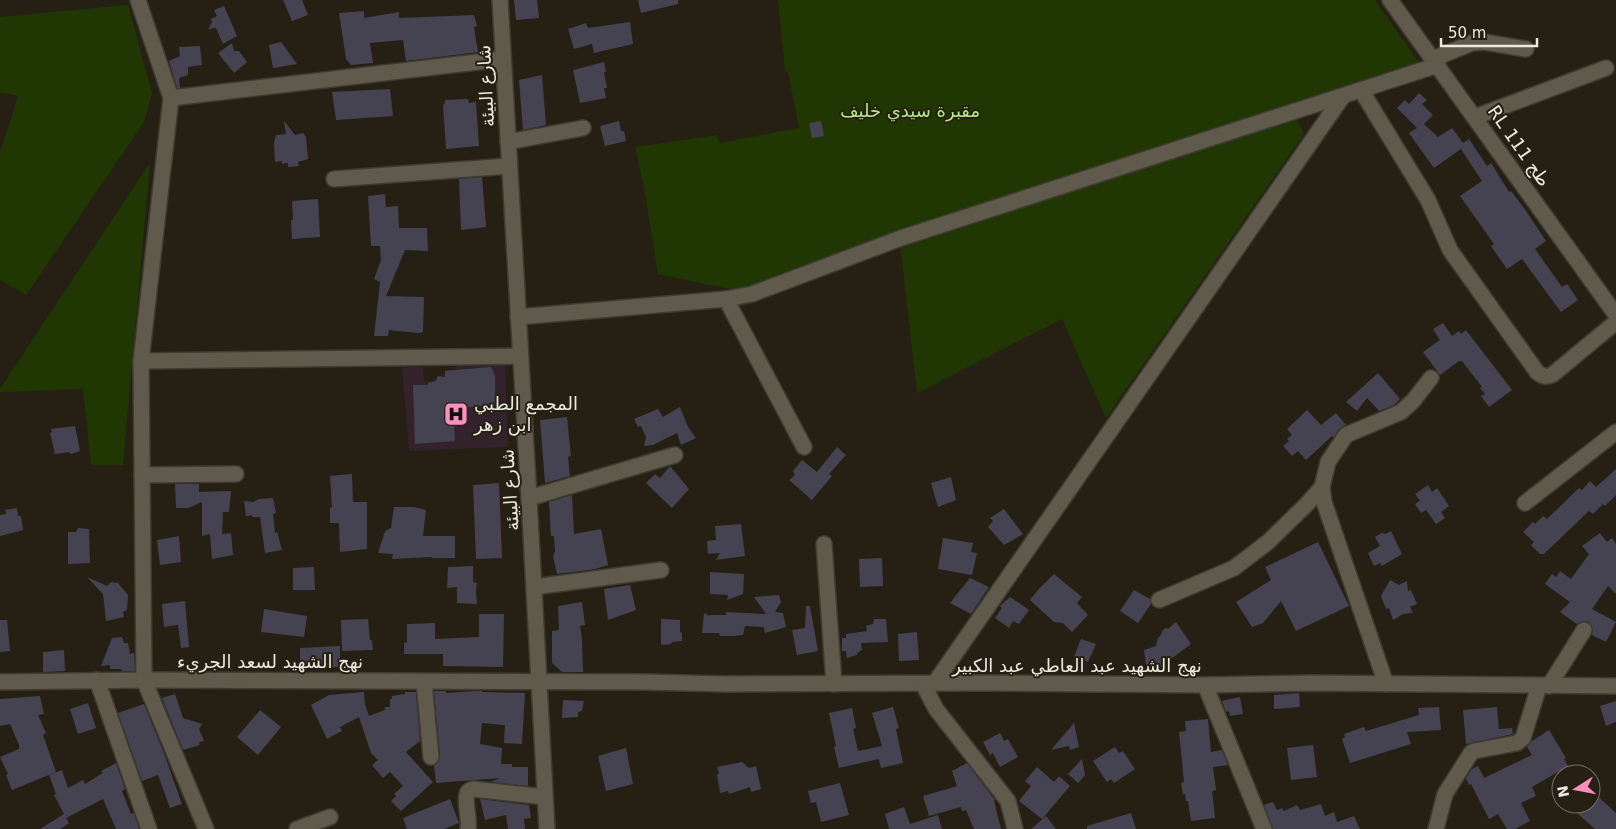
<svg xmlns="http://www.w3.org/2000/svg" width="1616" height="829" font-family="'DejaVu Sans',Cairo,sans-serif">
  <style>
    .medical { fill: #33222b }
    .green { fill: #203704 }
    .building { fill: #454351 }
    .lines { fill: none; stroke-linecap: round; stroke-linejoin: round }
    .minor-casing { stroke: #3f3b32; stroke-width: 18 }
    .minor { stroke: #5f5a4b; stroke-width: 15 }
    .labels { text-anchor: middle; stroke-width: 4; stroke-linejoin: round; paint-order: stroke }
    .street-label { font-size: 18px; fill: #ebe8e0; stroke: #252013 }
    .park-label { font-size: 18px; fill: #b2e980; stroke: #252013 }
    .poi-label { font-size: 18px; fill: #ebe8e0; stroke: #252013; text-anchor: start }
  </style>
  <rect width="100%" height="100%" fill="#252013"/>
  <polygon class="medical" points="505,363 508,447 409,451 402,367 423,367 424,381 432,382 438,376 445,377 445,370 455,370 458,365"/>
  <g class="green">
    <polygon points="778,0 1375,0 1422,67 949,215 744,292 658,274 644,187 635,147 717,135 719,143 799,128 788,72 785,71"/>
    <polygon points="128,5 152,93 144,122 26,295 0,280 0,153 18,96 0,92 0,17"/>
    <polygon points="1296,116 1304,134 1106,418 1062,319 917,393 900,243"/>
    <polygon points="150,163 123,465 91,465 83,389 0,392 0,389"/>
  </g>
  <g class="building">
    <polygon points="283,0 302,0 308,15 292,21"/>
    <polygon points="514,0 537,0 539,18 516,20"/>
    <polygon points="638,0 678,0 678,4 641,13"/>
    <polygon points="224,6 237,36 223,44 216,28 208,29 212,22 211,19 217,16 214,10"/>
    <polygon points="364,11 364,18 399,12 399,18 474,15 477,26 474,27 478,52 406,61 403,40 370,43 373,63 351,65 346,59 339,13"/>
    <polygon points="630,22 633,44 594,53 592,44 574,49 568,29 586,23 588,28"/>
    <polygon points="281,42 297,64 273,68 269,45"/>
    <polygon points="232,43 234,51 239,51 247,62 234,73 218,53"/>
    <polygon points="200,46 202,65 188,67 188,75 179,78 180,88 177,88 169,61 180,56 179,47"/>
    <polygon points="604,62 606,72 604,72 607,88 604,88 606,98 580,103 573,70"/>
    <polygon points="542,75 546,125 523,130 519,80"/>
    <polygon points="390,89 393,116 336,120 332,92"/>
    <polygon points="1419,93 1427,100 1422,104 1433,115 1424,124 1438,137 1452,128 1463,143 1469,139 1487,166 1491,163 1509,192 1511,191 1524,208 1546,241 1535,249 1562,287 1567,284 1578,300 1561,312 1522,259 1507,269 1491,246 1494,244 1460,196 1482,181 1461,149 1434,168 1409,133 1417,128 1397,108 1405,100 1409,104"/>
    <polygon points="468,99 469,103 476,102 479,146 446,149 443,105 445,103 445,100"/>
    <polygon points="284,121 295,135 303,133 306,137 308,159 298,162 299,166 288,167 288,163 282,164 282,161 275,162 274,143 276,135 286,134"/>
    <polygon points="619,121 621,131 624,131 626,141 605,146 600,126"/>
    <polygon points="821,121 824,136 812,138 809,123"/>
    <polygon points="482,177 486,227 461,230 459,179"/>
    <polygon points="385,194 386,207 398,206 399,228 427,228 428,251 405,250 386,296 424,297 423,332 418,333 389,330 388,336 374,336 380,282 374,279 381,260 380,246 371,246 368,196"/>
    <polygon points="318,199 320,237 292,239 291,220 293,220 292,201"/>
    <polygon points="1443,323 1452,336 1459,331 1461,334 1466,330 1512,390 1489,407 1481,396 1485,394 1480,388 1482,387 1462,361 1460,362 1459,361 1440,375 1423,352 1440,340 1433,329"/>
    <polygon points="491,367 495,376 495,405 453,408 455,441 415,444 413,385 428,385 428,383 436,381 438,376 445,377 445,371"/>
    <polygon points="1378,373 1400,399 1394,405 1379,411 1367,398 1357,411 1346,402"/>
    <polygon points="680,407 688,427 696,438 681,445 677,433 653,445 644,446 646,437 641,426 638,427 634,419 658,409 663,417"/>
    <polygon points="1307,410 1321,425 1336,413 1346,425 1339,429 1334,437 1332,436 1306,460 1298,451 1292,456 1283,446 1289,441 1287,439 1292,435 1287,429"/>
    <polygon points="567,417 571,456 568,457 570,476 545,483 540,420"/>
    <polygon points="75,426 80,451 71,454 69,452 55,454 50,433 52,432 51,429"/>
    <polygon points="837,447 846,455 829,474 832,476 812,500 789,480 795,475 793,471 802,460 817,472"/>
    <polygon points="670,466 689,489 672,508 646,483 655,474 660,478"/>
    <polygon points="1616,469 1616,495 1605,506 1603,504 1593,514 1589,511 1544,554 1540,554 1531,545 1534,542 1523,532 1533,522 1535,524 1543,516 1547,519 1579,488 1582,490 1590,481 1596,487"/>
    <polygon points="352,474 353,502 367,502 367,549 340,552 339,523 330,523 330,508 332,507 330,476"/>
    <polygon points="951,477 956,500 938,507 931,483"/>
    <polygon points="499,483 502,558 476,559 473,485"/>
    <polygon points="175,484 199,484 199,492 231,491 229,512 223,512 222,534 231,533 233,555 212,559 210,534 202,536 202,502 188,508 176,508"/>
    <polygon points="1428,485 1432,492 1437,488 1449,506 1441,512 1445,518 1436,524 1426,510 1421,513 1415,504 1420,501 1415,494"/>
    <polygon points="572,495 574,534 601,529 608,565 595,569 557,574 553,556 555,552 554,536 551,536 549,502"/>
    <polygon points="273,498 276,513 273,514 275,533 277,532 282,550 265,553 260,517 252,517 252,515 246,516 244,501 253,502 259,499"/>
    <polygon points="394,507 414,507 426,510 423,536 455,536 455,558 432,558 432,557 392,559 393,554 378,553 385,531 391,528"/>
    <polygon points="17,508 18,516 21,516 23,530 0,536 0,515 6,514 5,510"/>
    <polygon points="1004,509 1023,534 1004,545 988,527 993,521 990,518"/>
    <polygon points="741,524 745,556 716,560 720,553 708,554 707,541 716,540 715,526"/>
    <polygon points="78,528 89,529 90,563 68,564 68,532 76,532"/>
    <polygon points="1391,531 1402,554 1382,566 1380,563 1374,566 1368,553 1380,546 1375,537 1382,533 1385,534"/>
    <polygon points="1600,533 1607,542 1612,538 1616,544 1616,594 1608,586 1592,609 1616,622 1606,642 1592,635 1593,630 1589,622 1584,621 1577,624 1560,612 1570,602 1545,584 1552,574 1556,577 1560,571 1571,579 1589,554 1582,546"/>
    <polygon points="179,536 181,562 160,565 157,540"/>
    <polygon points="943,538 973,543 971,552 977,553 972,575 938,569"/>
    <polygon points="1318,542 1349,606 1296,631 1281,601 1263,623 1252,627 1236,602 1271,580 1265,567"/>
    <polygon points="882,558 883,586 860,587 859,559"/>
    <polygon points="473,566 473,582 477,583 476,591 477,604 457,603 457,587 447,588 448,567"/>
    <polygon points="314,567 315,590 293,590 293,568"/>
    <polygon points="710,572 744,574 743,594 727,600 728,595 710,594"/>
    <polygon points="1054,574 1082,597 1077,603 1088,615 1072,632 1063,623 1054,622 1030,600 1038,590"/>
    <polygon points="87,577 107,586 111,582 118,583 128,595 127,610 123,612 124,617 106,621 103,594"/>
    <polygon points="970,578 989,587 971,614 950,603"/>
    <polygon points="1390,580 1399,585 1407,581 1408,591 1411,590 1417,604 1410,607 1413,613 1403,614 1393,620 1389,608 1386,609 1381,596"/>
    <polygon points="630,585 636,610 608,620 604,589"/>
    <polygon points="1134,590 1150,599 1151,604 1138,623 1120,611"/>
    <polygon points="779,595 781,602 775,612 783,613 786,627 765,633 764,627 745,626 743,635 734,636 720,636 719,633 702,633 704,613 710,616 710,615 726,615 726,612 766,614 754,597"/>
    <polygon points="1010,597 1029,610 1019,624 1013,621 1009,628 995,618 1002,608 1000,606"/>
    <polygon points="185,601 189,647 181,648 178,625 164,627 162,604"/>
    <polygon points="582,602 585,625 580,626 582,639 583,672 562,672 552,663 552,631 559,630 558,606"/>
    <polygon points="806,606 810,606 818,651 797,655 792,630 805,628"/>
    <polygon points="264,609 307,616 304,637 261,632"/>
    <polygon points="479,614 504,614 503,667 443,666 443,654 404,654 404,643 407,642 407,624 435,623 435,639 479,637"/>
    <polygon points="368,619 370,640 372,640 373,650 342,651 341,620"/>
    <polygon points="661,619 680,620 680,632 682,633 682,641 672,642 671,644 661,645"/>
    <polygon points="874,619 886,619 888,642 861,643 862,650 857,653 857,655 847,658 846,651 842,651 842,638 846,638 846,634 867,631 866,626 873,624"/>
    <polygon points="0,620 7,620 10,651 0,652"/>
    <polygon points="1176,622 1191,644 1156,670 1147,672 1144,650 1156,646 1158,638 1161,635 1162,631 1166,628 1168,629"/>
    <polygon points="917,632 919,660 899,661 898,634"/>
    <polygon points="122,637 124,643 128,643 130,654 134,653 135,671 122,671 121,669 110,669 110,665 101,666 112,638"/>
    <polygon points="1081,639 1096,644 1088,662 1074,657"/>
    <polygon points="340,646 340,667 300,668 300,648"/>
    <polygon points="64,650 65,671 43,672 43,652"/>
    <polygon points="434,691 446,691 446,693 476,691 482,691 482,692 525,693 522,744 504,743 505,725 482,723 480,744 502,748 501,764 512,764 512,767 528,767 528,786 491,782 500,778 436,783 434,766 439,761 440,756"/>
    <polygon points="364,692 365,705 369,716 385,710 385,707 390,707 390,699 392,699 392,696 405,694 405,692 416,692 420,741 406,752 433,782 401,811 391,801 396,796 394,794 403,786 390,772 383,778 372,765 378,760 371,753 359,717 340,727 342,731 327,739 311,705 329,695"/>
    <polygon points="1299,693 1300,707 1274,709 1274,695"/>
    <polygon points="175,694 183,718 202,724 199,729 204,741 199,742 200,745 183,750 162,698"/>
    <polygon points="40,696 44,714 38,715 46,733 43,735 56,772 12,790 6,775 8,774 0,757 19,749 19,745 10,724 0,726 0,699"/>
    <polygon points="1240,697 1243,714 1230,716 1229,711 1226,712 1222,701"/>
    <polygon points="563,700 584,701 582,711 578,712 578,717 562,718"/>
    <polygon points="1616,701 1616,722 1606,726 1600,706"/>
    <polygon points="88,703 96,728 78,734 70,709"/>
    <polygon points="144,704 165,756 182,804 170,808 158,775 142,781 118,713"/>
    <polygon points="893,707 899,728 896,729 903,763 881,768 879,759 839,768 834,747 836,746 829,713 852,708 856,728 853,729 858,751 882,746 872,713"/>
    <polygon points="1439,707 1441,730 1407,732 1411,744 1350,763 1342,739 1345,737 1344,734 1364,727 1366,731 1419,715 1418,708"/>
    <polygon points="1497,707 1499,729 1512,728 1513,734 1466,744 1463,710"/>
    <polygon points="260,710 281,727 258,755 237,737"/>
    <polygon points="1208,719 1211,752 1222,750 1228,765 1213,767 1216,790 1212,791 1215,818 1191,821 1188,801 1186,801 1185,794 1183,794 1181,783 1184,782 1179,732 1186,731 1185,721"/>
    <polygon points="1074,723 1079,747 1070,750 1069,746 1051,750"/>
    <polygon points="1549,730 1566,758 1564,759 1568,766 1532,787 1536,796 1521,803 1530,821 1515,829 1507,829 1498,814 1489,819 1471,784 1469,785 1466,778 1472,769 1478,766 1484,778 1532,755 1527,747 1532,741"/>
    <polygon points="1000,733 1004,741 1008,739 1018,757 1000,767 993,753 990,755 983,742"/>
    <polygon points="1313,745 1317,777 1291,780 1287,748"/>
    <polygon points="1115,747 1119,753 1123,751 1135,769 1114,783 1111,779 1107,782 1093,761"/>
    <polygon points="626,748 633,784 606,791 598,756"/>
    <polygon points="1082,759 1085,775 1078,783 1068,774"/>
    <polygon points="742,762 749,768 756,766 761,789 751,792 750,787 729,794 728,791 720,793 717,775 719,773 717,767"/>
    <polygon points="116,763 125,789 122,791 131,814 134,813 139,829 116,829 103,799 66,818 69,823 60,829 40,829 64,814 54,795 56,794 49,775 62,770 68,788 83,780 85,784 103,773 101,771"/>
    <polygon points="967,763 995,800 994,801 1001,829 974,829 966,810 962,811 961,807 929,816 923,796 957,786 952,771"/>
    <polygon points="1037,767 1054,782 1059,776 1070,786 1042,819 1019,801 1031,786 1025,781"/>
    <polygon points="840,783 849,815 821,822 816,802 811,803 808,791"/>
    <polygon points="1591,790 1616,813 1616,829 1595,829 1577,813 1584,804 1591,804"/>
    <polygon points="450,799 459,823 444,829 407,829 403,818"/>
    <polygon points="480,799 529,805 531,818 524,819 525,829 508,829 506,815 485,820"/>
    <polygon points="1273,802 1277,810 1282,808 1284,811 1297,805 1300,810 1321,804 1325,816 1334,812 1337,822 1354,816 1360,829 1273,829 1264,805"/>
    <polygon points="904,807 910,824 938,815 942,829 889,829 885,814"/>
    <polygon points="1131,813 1136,829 1087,829 1087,826"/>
    <polygon points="1046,816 1056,829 1031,829"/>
  </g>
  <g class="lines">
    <g class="minor-casing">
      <g id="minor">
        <polyline points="138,0 171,98 141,361 144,680 206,829"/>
        <polyline points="500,0 529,498 547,829"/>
        <polyline points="1390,0 1616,315"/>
        <polyline points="1433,59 1472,43 1484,42 1526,49"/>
        <path d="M 1361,90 L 1428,200 L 1450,250 L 1537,372 C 1543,377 1546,377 1552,375 L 1616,322"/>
        <polyline points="171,98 503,59"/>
        <polyline points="1475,117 1606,68"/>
        <polyline points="508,142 583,128"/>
        <polyline points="334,179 509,166"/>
        <polyline points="726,299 804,447"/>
        <polyline points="518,317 726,299 752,294 901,238 1438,65"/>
        <polyline points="141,361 520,356"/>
        <polyline points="142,475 236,474"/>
        <polyline points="529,498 675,455"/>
        <polyline points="1525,503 1616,432"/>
        <polyline points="824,544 834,684"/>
        <polyline points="534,587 661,570"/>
        <polyline points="1159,600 1234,568 1268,542 1307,504 1322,487"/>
        <polyline points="97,680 149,829"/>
        <polyline points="0,682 144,680 644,682 726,684 987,683 1205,685 1312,683 1616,686"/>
        <polyline points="424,682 431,757"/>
        <polyline points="923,684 936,709 1008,801 1015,829"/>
        <polyline points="934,684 1343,96"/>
        <polyline points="1386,684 1324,502 1322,487 1328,462 1346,435 1401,412 1413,401 1431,378"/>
        <polyline points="1205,685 1264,829"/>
        <polyline points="1549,686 1584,630"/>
        <polyline points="297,829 330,817"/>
        <path d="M 468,829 C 470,818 464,803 467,794 C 468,790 470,790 473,789 L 545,797"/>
        <polyline points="1436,829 1445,794 1471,753 1474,751 1517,743 1523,738 1539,686"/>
      </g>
    </g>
    <use href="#minor" class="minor"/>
  </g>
  <defs>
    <g id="hospital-square" transform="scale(1.25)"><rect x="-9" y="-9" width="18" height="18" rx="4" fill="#fe8ebc" stroke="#252013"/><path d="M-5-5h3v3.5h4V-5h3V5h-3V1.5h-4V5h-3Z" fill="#111"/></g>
  </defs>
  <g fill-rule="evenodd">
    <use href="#hospital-square" x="456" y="414"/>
  </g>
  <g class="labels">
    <g class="street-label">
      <text transform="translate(486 86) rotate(-93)" y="6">شارع البيئة</text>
      <text transform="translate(1519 146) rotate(55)" y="6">RL طج 111</text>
      <text transform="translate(510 490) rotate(-94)" y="6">شارع البيئة</text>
      <text x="270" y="668">نهج الشهيد لسعد الجريء</text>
      <text x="1077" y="672">نهج الشهيد عبد العاطي عبد الكبير</text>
    </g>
    <g class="park-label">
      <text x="910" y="117">مقبرة سيدي خليف</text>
    </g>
    <g class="poi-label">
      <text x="474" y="410">المجمع الطبي<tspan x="474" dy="21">ابن زهر</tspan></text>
    </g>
  </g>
  <g transform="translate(1576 789) rotate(259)"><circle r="24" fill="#252013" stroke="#747065"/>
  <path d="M0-4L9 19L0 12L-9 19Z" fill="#fe8ebc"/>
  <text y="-8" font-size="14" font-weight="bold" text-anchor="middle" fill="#ebe8e0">N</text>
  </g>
  <path d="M1441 38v8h96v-8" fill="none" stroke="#ebe8e0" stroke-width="2.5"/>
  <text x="1448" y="38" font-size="15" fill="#ebe8e0" stroke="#252013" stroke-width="4" paint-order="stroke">50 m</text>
</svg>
